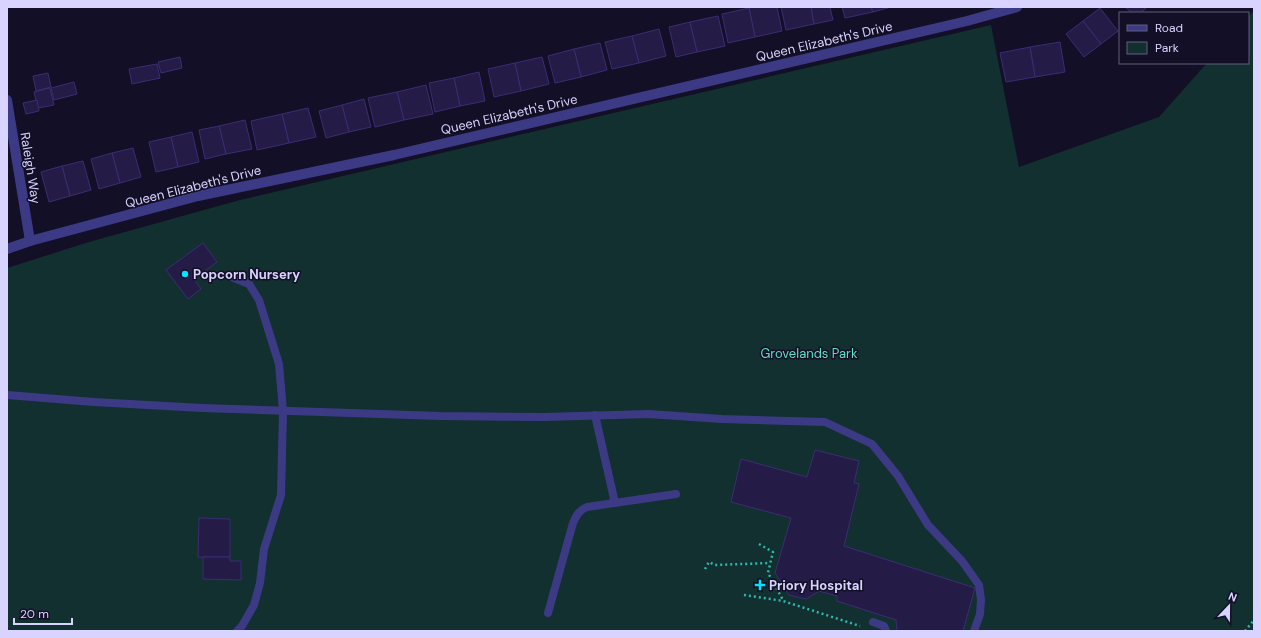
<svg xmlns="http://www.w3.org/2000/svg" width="1261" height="638" font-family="'DM Sans',sans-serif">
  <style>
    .green { fill: #12302f }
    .building { fill: #241b47; stroke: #3b2d73 }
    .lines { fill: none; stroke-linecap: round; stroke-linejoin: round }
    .path { stroke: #2fb8b0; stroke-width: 2.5; stroke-dasharray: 2 3; stroke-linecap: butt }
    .lane { stroke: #3d3a85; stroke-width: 8 }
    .street { stroke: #3d3a85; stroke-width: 10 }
    .poi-dot { fill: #00e5ff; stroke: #130f26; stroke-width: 1.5 }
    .labels { text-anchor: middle; stroke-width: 3; stroke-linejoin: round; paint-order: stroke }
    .street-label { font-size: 13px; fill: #d9d4ff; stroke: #130f26 }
    .poi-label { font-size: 13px; font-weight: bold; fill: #d9d4ff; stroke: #130f26; text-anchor: start }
    .park-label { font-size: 13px; fill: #5fe0c0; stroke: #130f26 }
  </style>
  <rect width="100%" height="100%" fill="#130f26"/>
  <polygon class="green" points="1254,10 1254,631 7,631 7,268 89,242 240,200 991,25 1019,167 1159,117 1207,63 1248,63 1248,17"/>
  <g class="building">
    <polygon points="755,7 777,7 782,31 755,37 749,8"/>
    <polygon points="781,7 811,7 814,24 786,30"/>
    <polygon points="811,7 830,7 833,20 814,24"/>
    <polygon points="842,7 871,7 873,12 845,18"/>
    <polygon points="871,7 891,7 873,12"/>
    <polygon points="1125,7 1147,7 1141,13 1132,13"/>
    <polygon points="749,8 755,37 728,43 722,14"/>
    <polygon points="1100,8 1118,31 1101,44 1083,21"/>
    <polygon points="718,16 725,46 697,52 690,22"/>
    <polygon points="1083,21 1101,44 1084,57 1066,34"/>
    <polygon points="690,22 697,52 676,57 669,27"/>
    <polygon points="659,29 666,56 639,63 632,36"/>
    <polygon points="632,36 639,63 612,69 605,42"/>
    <polygon points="1060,42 1065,72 1035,77 1030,47"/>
    <polygon points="600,43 607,70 581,77 574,49"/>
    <polygon points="1030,47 1035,77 1006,82 1000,53"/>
    <polygon points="574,49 581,77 555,83 548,56"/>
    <polygon points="180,57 182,68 161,73 158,62"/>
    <polygon points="542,57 549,84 521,91 515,63"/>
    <polygon points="515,63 521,91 494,97 488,69"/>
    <polygon points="157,64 160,78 132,84 129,69"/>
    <polygon points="479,72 485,101 460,106 454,78"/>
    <polygon points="48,73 51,87 36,91 33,76"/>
    <polygon points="454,78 460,106 435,112 429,83"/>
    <polygon points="74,82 77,94 54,100 51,88"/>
    <polygon points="426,85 433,114 404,120 397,92"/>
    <polygon points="50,88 54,105 38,108 34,92"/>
    <polygon points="397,92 404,120 375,127 368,98"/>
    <polygon points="364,99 371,127 349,132 342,105"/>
    <polygon points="37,100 39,111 26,114 23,103"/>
    <polygon points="342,105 349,132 326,138 319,111"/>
    <polygon points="308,108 316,137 289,143 282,114"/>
    <polygon points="282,114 289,143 257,150 251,121"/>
    <polygon points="245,120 252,149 226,154 219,126"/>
    <polygon points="219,126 226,154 205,159 199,130"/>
    <polygon points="192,132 199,162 178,167 171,137"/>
    <polygon points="171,137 178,167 156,172 149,142"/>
    <polygon points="133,148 141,177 120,183 112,153"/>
    <polygon points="112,153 120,183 99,189 91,159"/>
    <polygon points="83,161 91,190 70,196 62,166"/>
    <polygon points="62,166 70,196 49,202 41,172"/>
    <polygon points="203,243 217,262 194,279 201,289 188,299 166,270"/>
    <polygon points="815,450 859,461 854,483 859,484 844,546 975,588 963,631 897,631 896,620 837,601 837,596 819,591 806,599 789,595 775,573 791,518 731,502 741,459 807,477"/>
    <polygon points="199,518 230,519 230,557 198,557"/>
    <polygon points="203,557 230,557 230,561 241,561 241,580 203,579"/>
  </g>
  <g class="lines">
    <g class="path">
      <polyline points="759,544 773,552 768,573 783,600"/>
      <polyline points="705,569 709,562 715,565 770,563"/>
      <polyline points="744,595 783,601 860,626"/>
      <polyline points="1245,631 1254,620"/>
    </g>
    <g class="lane">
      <polyline points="234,278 249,284 259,300 279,364 283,411 281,495 264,549 260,583 254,605 242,626 237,631"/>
      <polyline points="7,395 94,402 202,408 440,416 545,417 648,414 722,419 825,422 872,444 898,476 928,525 962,561 979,585 981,600 980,614 974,631"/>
      <polyline points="595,415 615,503"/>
      <path d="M 548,613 L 573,523 C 576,516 579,510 587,507 L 676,494"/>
      <polyline points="873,622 884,626 886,631"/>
    </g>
    <g class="street">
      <polyline points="7,100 30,241"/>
      <polyline points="7,249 30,241 198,196 394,155 967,21 1017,7"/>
    </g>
  </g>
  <g class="poi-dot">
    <circle cx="185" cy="274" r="4"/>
    <path d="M758 579h4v4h4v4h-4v4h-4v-4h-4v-4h4z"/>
  </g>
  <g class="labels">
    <g class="street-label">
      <text transform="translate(824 41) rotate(-13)" y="5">Queen Elizabeth's Drive</text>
      <text transform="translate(509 114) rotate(-13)" y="5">Queen Elizabeth's Drive</text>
      <text transform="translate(31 168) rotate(81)" y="5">Raleigh Way</text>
      <text transform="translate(193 186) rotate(-14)" y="5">Queen Elizabeth's Drive</text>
    </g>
    <g class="poi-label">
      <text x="193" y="279">Popcorn Nursery</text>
      <text x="769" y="590">Priory Hospital</text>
    </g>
    <g class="park-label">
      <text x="809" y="358">Grovelands Park</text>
    </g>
  </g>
  <rect width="1261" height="638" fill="none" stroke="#d9d4ff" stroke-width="16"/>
  <rect x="1119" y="12" width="130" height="52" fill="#130f26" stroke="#625e7d"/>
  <rect x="1127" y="25" width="20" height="6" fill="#3d3a85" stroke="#625e7d"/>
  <text x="1155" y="32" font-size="12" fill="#d9d4ff">Road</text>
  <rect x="1127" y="42" width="20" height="12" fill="#12302f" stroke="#625e7d"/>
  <text x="1155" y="52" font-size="12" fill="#d9d4ff">Park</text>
  <g transform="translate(1229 606) rotate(22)" stroke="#130f26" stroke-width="3" paint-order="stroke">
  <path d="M0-3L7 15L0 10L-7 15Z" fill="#d9d4ff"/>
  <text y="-6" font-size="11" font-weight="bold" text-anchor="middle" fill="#d9d4ff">N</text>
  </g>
  <path d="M14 618v6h58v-6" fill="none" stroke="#d9d4ff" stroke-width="2"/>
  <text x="20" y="618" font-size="12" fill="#d9d4ff" stroke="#130f26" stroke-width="3" paint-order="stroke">20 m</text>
</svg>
